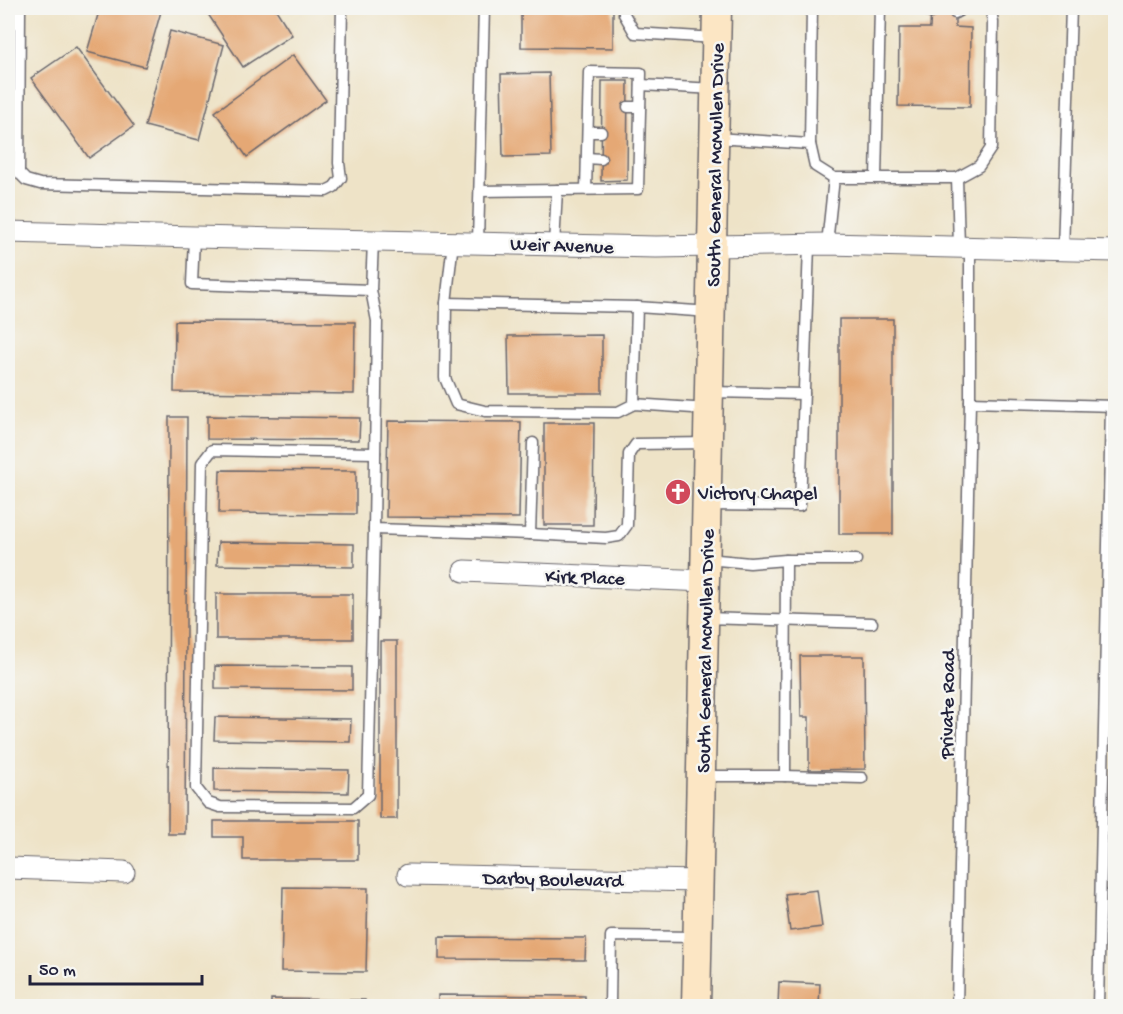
<svg xmlns="http://www.w3.org/2000/svg" width="1123" height="1014" font-family="'Gochi Hand',sans-serif">
  <style>
    .building { fill: #e5a874 }
    .lines { fill: none; stroke-linecap: round; stroke-linejoin: round }
    .lane-casing { stroke: #69666c; stroke-width: 13 }
    .street-casing { stroke: #69666c; stroke-width: 23 }
    .secondary-casing { stroke: #69666c; stroke-width: 31 }
    .lane { stroke: #fff; stroke-width: 10 }
    .street { stroke: #fff; stroke-width: 21 }
    .secondary { stroke: #fce6c4; stroke-width: 28 }
    .labels { text-anchor: middle; stroke-width: 5; stroke-linejoin: round; paint-order: stroke }
    .street-label { font-size: 20px; fill: #22223b; stroke: #f6f6f2 }
    .poi-label { font-size: 20px; fill: #22223b; stroke: #f6f6f2; text-anchor: start }
  </style>
  <rect width="100%" height="100%" fill="#f6f6f2"/>
  <filter id="ink" filterUnits="userSpaceOnUse"><feTurbulence type="fractalNoise" baseFrequency=".0167" numOctaves="2"/><feDisplacementMap in="SourceGraphic" scale="12" xChannelSelector="R" yChannelSelector="G"/><feConvolveMatrix kernelMatrix="1 2 1 2 8 2 1 2 1" color-interpolation-filters="sRGB"/></filter>
  <filter id="wash" filterUnits="userSpaceOnUse"><feTurbulence type="fractalNoise" baseFrequency=".008" numOctaves="4" result="noise"/><feDisplacementMap in="SourceGraphic" scale="24" xChannelSelector="R" yChannelSelector="G"/><feGaussianBlur stdDeviation="1.35" result="paint"/><feColorMatrix in="noise" values="0 0 0 0 0 0 0 0 0 0 0 0 0 0 0 0 0 1.4 0 .05"/><feComposite in="paint" operator="in"/></filter>
  <g filter="url(#wash)">
    <rect width="100%" height="100%" fill="#eee3c7"/>
    <g id="blocks">
      <g class="building">
        <polygon points="100,8 162,8 145,67 87,52"/>
        <polygon points="204,8 275,8 292,35 243,67"/>
        <polygon points="521,8 613,8 613,48 521,47"/>
        <polygon points="931,8 955,8 955,27 971,28 970,107 898,106 899,28 930,28"/>
        <polygon points="170,31 224,45 199,140 145,126"/>
        <polygon points="76,47 134,126 89,158 31,78"/>
        <polygon points="293,55 326,100 247,157 215,112"/>
        <polygon points="549,73 551,156 503,157 501,74"/>
        <polygon points="602,81 628,81 627,180 601,181"/>
        <rect x="839" y="319" width="54" height="215"/>
        <polygon points="175,321 355,322 354,394 174,392"/>
        <polygon points="602,335 602,393 509,393 508,336"/>
        <polygon points="207,416 360,418 359,440 207,439"/>
        <polygon points="169,417 187,417 185,834 168,834"/>
        <polygon points="388,421 521,422 519,518 386,517"/>
        <polygon points="544,423 594,423 593,525 544,525"/>
        <polygon points="220,470 356,471 356,514 219,513"/>
        <polygon points="218,542 354,544 354,567 217,565"/>
        <rect x="216" y="594" width="137" height="45"/>
        <rect x="380" y="641" width="17" height="178"/>
        <polygon points="800,656 864,656 865,769 809,770 809,717 801,717"/>
        <polygon points="215,666 352,667 352,690 215,689"/>
        <polygon points="215,717 351,719 350,742 214,740"/>
        <polygon points="214,768 349,770 348,793 214,791"/>
        <polygon points="214,821 358,821 358,860 243,860 243,837 214,837"/>
        <polygon points="283,887 368,888 366,972 281,971"/>
        <polygon points="817,890 822,927 790,931 785,894"/>
        <polygon points="439,937 586,938 585,960 439,959"/>
        <polygon points="779,982 820,984 819,1006 778,1006"/>
        <polygon points="438,995 585,996 585,1006 438,1006"/>
        <polygon points="271,999 365,1000 365,1006 271,1006"/>
      </g>
    </g>
  </g>
  <g filter="url(#ink)">
    <use href="#blocks" fill-opacity="0" stroke="#69666c" stroke-width="1.5"/>
    <g class="lines">
      <g class="lane-casing">
        <g id="lane">
          <polyline points="20,8 19,173 26,180 40,184 326,191 334,187 341,178 339,163 342,8"/>
          <polyline points="624,8 624,14 635,33 716,38"/>
          <polyline points="923,8 931,13"/>
          <polyline points="955,13 964,8"/>
          <polyline points="641,85 715,89"/>
          <polyline points="628,107 640,107"/>
          <polyline points="588,132 601,132"/>
          <polyline points="715,138 810,144 815,166 834,178 957,178 959,247"/>
          <polyline points="810,144 812,8"/>
          <polyline points="587,158 601,159"/>
          <polyline points="876,178 880,8"/>
          <polyline points="957,178 979,166 991,148 993,22 991,11 988,8"/>
          <polyline points="480,191 638,189 641,73 589,72 586,190"/>
          <polyline points="194,237 192,284 371,290 373,241"/>
          <polyline points="453,242 446,303 445,378 456,404 485,411 618,412 634,404 708,409"/>
          <polyline points="478,242 484,8"/>
          <polyline points="827,244 834,178"/>
          <polyline points="554,245 557,190"/>
          <polyline points="1063,250 1071,8"/>
          <polyline points="371,290 377,321 374,529 530,534 606,538 619,536 627,525 629,454 636,444 708,443"/>
          <polyline points="446,303 637,307"/>
          <polyline points="710,392 804,394"/>
          <polyline points="970,402 1115,406"/>
          <polyline points="634,404 637,307 711,312"/>
          <polyline points="707,505 800,506 809,245"/>
          <polyline points="374,529 368,795 353,808 220,807 208,803 196,788 202,463 212,450 375,453"/>
          <polyline points="530,534 533,443"/>
          <polyline points="786,560 856,560"/>
          <polyline points="705,618 872,623"/>
          <polyline points="702,776 785,776 786,560 750,563 707,559"/>
          <polyline points="785,776 862,778"/>
          <polyline points="610,1006 611,936 697,937"/>
          <polyline points="957,1006 970,402 970,248"/>
          <polyline points="1098,1006 1111,406"/>
        </g>
      </g>
      <g class="street-casing">
        <g id="street">
          <polyline points="8,232 194,237 656,247 827,244 1116,251"/>
          <polyline points="464,571 706,581"/>
          <polyline points="8,868 124,872"/>
          <polyline points="408,875 699,881"/>
        </g>
      </g>
      <g class="secondary-casing">
        <polyline id="secondary" points="696,1006 717,8"/>
      </g>
      <use href="#lane" class="lane"/>
      <use href="#street" class="street"/>
      <use href="#secondary" class="secondary"/>
    </g>
  </g>
  <defs>
    <g id="church-disc" transform="scale(1.35)"><circle r="9.5" fill="#d1495b" stroke="#f6f6f2"/><path d="M-1.2-6h2.4v3.5h3.3v2.4h-3.3V6h-2.4V-.1h-3.3v-2.4h3.3Z" fill="#fff"/></g>
  </defs>
  <g fill-rule="evenodd">
    <use href="#church-disc" x="678" y="492"/>
  </g>
  <g class="labels">
    <g class="street-label">
      <text transform="translate(714 165) rotate(-89)" y="7">South General McMullen Drive</text>
      <text transform="translate(562 244) rotate(2)" y="7">Weir Avenue</text>
      <text transform="translate(585 576) rotate(2)" y="7">Kirk Place</text>
      <text transform="translate(704 651) rotate(-89)" y="7">South General McMullen Drive</text>
      <text transform="translate(946 704) rotate(-89)" y="7">Private Road</text>
      <text transform="translate(553 878) rotate(1)" y="7">Darby Boulevard</text>
    </g>
    <g class="poi-label">
      <text x="698" y="499">Victory Chapel</text>
    </g>
  </g>
  <rect width="1123" height="1014" fill="none" stroke="#f6f6f2" stroke-width="30"/>
  <path d="M30 975v9h172v-9" fill="none" stroke="#22223b" stroke-width="3"/>
  <text x="39" y="975" font-size="18" fill="#22223b" stroke="#f6f6f2" stroke-width="4.5" paint-order="stroke">50 m</text>
</svg>
